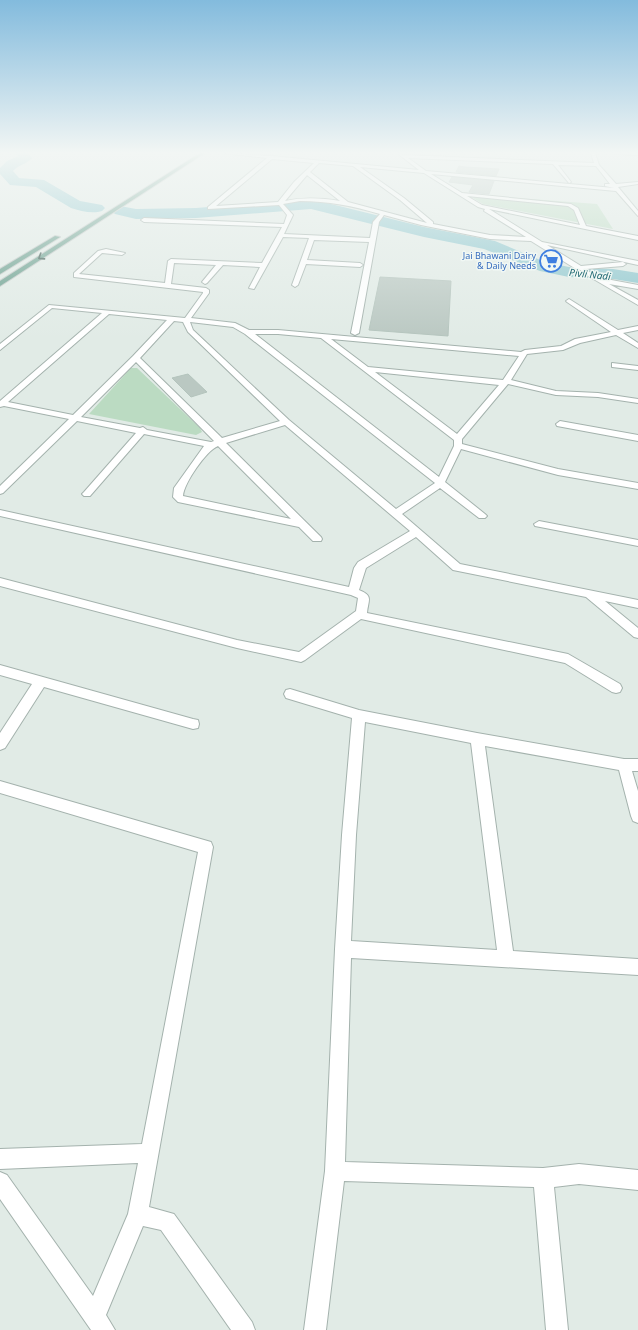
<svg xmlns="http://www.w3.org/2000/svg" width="638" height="1330" font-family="'Noto Sans',sans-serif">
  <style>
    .green { fill: #bbdbc2 }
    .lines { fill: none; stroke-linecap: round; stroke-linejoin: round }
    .river { fill: #8cc6cd; fill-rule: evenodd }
    .building { fill: #bac8c2; stroke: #b4c4bd }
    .street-casing { stroke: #a4b2ad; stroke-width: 2 }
    .secondary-casing { stroke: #a0b6ad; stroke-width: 2 }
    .primary-casing { stroke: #c1c8c6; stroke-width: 2 }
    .street { fill: #fff; fill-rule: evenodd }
    .secondary { fill: #fff; fill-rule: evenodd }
    .primary { fill: #689e8d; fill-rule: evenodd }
    .oneway { stroke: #34534a }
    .labels { text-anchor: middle; stroke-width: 3; stroke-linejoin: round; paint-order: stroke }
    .far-shop-label { font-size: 9px; fill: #366cbe; stroke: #f1f8f4; text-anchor: end }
    .far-water-label { font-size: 10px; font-style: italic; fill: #206973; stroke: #f1f8f4 }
  </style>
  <rect width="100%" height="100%" fill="#e1ebe6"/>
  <g class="green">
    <polygon points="466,194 597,204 613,229 483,204"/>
    <polygon points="131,368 137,368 200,428 202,432 196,435 89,414"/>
  </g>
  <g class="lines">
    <g class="river">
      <path d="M 16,153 L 28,153 L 32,158 C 27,164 18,165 13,171 L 19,178 L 44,180 L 80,201 L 102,205 L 105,208 L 102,211 C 93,214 80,211 71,208 L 36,187 L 10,185 L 0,174 L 0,168 L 7,161 L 18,156 Z"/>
      <polygon points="311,199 424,227 495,241 545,262 569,267 613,269 638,273 638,283 613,279 569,277 540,271 484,249 424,237 311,209 196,218 136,219 115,214 112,211 115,208 120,206 136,209 196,208"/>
    </g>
  </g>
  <g class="building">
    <polygon points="459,166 465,167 499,169 496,176 456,172"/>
    <polygon points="452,177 494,181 489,194 469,192 473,185 449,182"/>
    <polygon points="380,277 451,281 448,336 369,330"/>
    <polygon points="188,374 207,392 191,397 172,378"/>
  </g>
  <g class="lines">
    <g class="street-casing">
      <g id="street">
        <path d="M 223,153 L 271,156 L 419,170 L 397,153 L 404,155 L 594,163 L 591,153 L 595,153 L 599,165 L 616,184 L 638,182 L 638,184 L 618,187 L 638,211 L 638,216 L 616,191 L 431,174 L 462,193 L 571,204 L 578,208 L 586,226 L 638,236 L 638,240 L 489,209 L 542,242 L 638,261 L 638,265 L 547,245 L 581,266 L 623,262 L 626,264 L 623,266 L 586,269 L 585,271 L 576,269 L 531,241 L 490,239 L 421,225 L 384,215 L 379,222 L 359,333 L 355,335 L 351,333 L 369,242 L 314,240 L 307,260 L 360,263 L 363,265 L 360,267 L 306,264 L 298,285 L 295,287 L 292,285 L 309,238 L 283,237 L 254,289 L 249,288 L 260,267 L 223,265 L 207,283 L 205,284 L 202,282 L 216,265 L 174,263 L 171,284 L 206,288 L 209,290 L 209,293 L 191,318 L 235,323 L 249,330 L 278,330 L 521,352 L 525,350 L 561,346 L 575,339 L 611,332 L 567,302 L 566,301 L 569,299 L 618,330 L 638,326 L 638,330 L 623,333 L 638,343 L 638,348 L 616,335 L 580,343 L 563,350 L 527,354 L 511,380 L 556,391 L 598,393 L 638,399 L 638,403 L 598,397 L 556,395 L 508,384 L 462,439 L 462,444 L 558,469 L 638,483 L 638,489 L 558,475 L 461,449 L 445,482 L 485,514 L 487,516 L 485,518 L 479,518 L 440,488 L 402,514 L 460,564 L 638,600 L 638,608 L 605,601 L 638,628 L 638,638 L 634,637 L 586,597 L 453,570 L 416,537 L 366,568 L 359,590 C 374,596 368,600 367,613 L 568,654 L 620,684 L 622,688 L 620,692 L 616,693 L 612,692 L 565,663 L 361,619 L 305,660 L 301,662 L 237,648 L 0,586 L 0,578 L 237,640 L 299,652 L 356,611 L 358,598 L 351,595 L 0,516 L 0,510 L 349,587 L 354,568 L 358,562 L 410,531 L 285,425 L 226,443 L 321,537 L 322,539 L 321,541 L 313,541 L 299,527 L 178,502 L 173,497 L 174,488 L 204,446 L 144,434 L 90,496 L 84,496 L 82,494 L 84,492 L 136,433 L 77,421 L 3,493 L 0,494 L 0,486 L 69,419 L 4,406 L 0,407 L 0,401 L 102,313 L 52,308 L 0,350 L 0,344 L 49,305 L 185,318 L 203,293 L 203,292 L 74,277 L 74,273 L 98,251 L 106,249 L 125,253 L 122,255 L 102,253 L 79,274 L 165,283 L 168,261 L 171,259 L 262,263 L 282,227 L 144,222 L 141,220 L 144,218 L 284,224 L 287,215 L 279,205 L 208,209 L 208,207 L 267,158 ZM 408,158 L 553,164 L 569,183 L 571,182 L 558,165 L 596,166 L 610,184 L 605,184 L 605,186 L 614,188 L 426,171 ZM 272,159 L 314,163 L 294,182 L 278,202 L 216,206 ZM 319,163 L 353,166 L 400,200 L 427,223 L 348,202 L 310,172 ZM 360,167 L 424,173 L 478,207 L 485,209 L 484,211 L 526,237 L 490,235 L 433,224 L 433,222 L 404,198 ZM 307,175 L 340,201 C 321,198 304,197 285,201 ZM 467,196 L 568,206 L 574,210 L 580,225 L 482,205 ZM 300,201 C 328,201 353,206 380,214 L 373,222 L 370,238 L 284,234 L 293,215 L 283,204 ZM 109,314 L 167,320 L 133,356 L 73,415 L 8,402 ZM 174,321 L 183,322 L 188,332 L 280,421 L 222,438 L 140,358 ZM 190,322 L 233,327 L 245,334 L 435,483 L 396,509 L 289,420 L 193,330 ZM 255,334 L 278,334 L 321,338 L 454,440 L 454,446 L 439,477 ZM 331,339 L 519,356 L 503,380 L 368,367 ZM 136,362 L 214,441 L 211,442 L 147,430 L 143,427 L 140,428 L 81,417 ZM 375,372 L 499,385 L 457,434 ZM 218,446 L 291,519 L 183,496 C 184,483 206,451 218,446 Z"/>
        <polygon points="615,153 638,153 638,155 617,154"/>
        <polygon points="592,274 603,280 606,279 638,285 638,289 609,284 638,300 638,305 590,277 589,276"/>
        <polygon points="612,363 638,366 638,370 612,367"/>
        <polygon points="560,421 638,435 638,441 557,426 556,424"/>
        <polygon points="539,521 638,540 638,546 535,526 534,524"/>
        <polygon points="0,665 193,719 198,720 199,724 198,728 193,729 44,687 5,748 0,750 0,733 32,684 0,675"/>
        <path d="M 290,689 L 359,710 L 477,733 L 624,759 L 638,759 L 638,771 L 632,771 L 638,791 L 638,823 L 633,821 L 631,816 L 619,770 L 485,746 L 513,951 L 638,959 L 638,975 L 351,958 L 345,1162 L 543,1168 L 579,1164 L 638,1170 L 638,1190 L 579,1184 L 554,1187 L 568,1330 L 546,1330 L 534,1187 L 344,1181 L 326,1330 L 304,1330 L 325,1171 L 335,949 L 342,835 L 352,718 L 286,698 L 284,694 L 286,690 ZM 365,722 L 471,743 L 497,950 L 351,941 L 356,835 Z"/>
        <polygon points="0,781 211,842 213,847 149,1207 174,1214 252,1322 255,1330 231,1330 161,1230 143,1226 106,1315 115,1330 91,1330 0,1199 0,1172 7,1175 93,1296 128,1214 138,1163 0,1169 0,1149 142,1144 198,852 0,793"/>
      </g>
    </g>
    <g class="secondary-casing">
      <polygon id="secondary" points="581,269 585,269 595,276 590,277 581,271"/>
    </g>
    <g class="primary-casing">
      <g id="primary">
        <polygon points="200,153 205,153 0,286 0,281"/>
        <polygon points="55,236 60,237 0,274 0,269"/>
      </g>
    </g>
    <use href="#street" class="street"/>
    <use href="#secondary" class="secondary"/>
    <use href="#primary" class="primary"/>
  </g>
  <defs><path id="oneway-chevron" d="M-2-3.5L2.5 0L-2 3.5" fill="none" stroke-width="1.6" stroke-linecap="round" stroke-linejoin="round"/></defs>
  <use class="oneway" href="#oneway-chevron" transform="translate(41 257) rotate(147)"/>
  <linearGradient id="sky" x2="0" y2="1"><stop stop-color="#83bbdd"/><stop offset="0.45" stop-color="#f2f6f4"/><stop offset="1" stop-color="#f2f6f4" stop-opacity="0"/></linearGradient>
  <rect width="638" height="339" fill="url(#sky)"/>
  <defs>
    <g id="supermarket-ring" transform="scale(1.15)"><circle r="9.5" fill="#f1f8f4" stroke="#3f7fe0" stroke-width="1.5"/><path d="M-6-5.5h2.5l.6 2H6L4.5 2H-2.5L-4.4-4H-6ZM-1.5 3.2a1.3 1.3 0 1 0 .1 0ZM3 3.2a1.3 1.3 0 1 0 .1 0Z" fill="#3f7fe0"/></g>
  </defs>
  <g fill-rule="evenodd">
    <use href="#supermarket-ring" x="551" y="261"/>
  </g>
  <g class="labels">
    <g class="far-shop-label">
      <text x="536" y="259">Jai Bhawani Dairy<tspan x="536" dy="10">&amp; Daily Needs</tspan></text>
    </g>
    <g class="far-water-label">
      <text transform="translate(590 274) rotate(6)" y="4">Pivli Nadi</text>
    </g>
  </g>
</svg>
